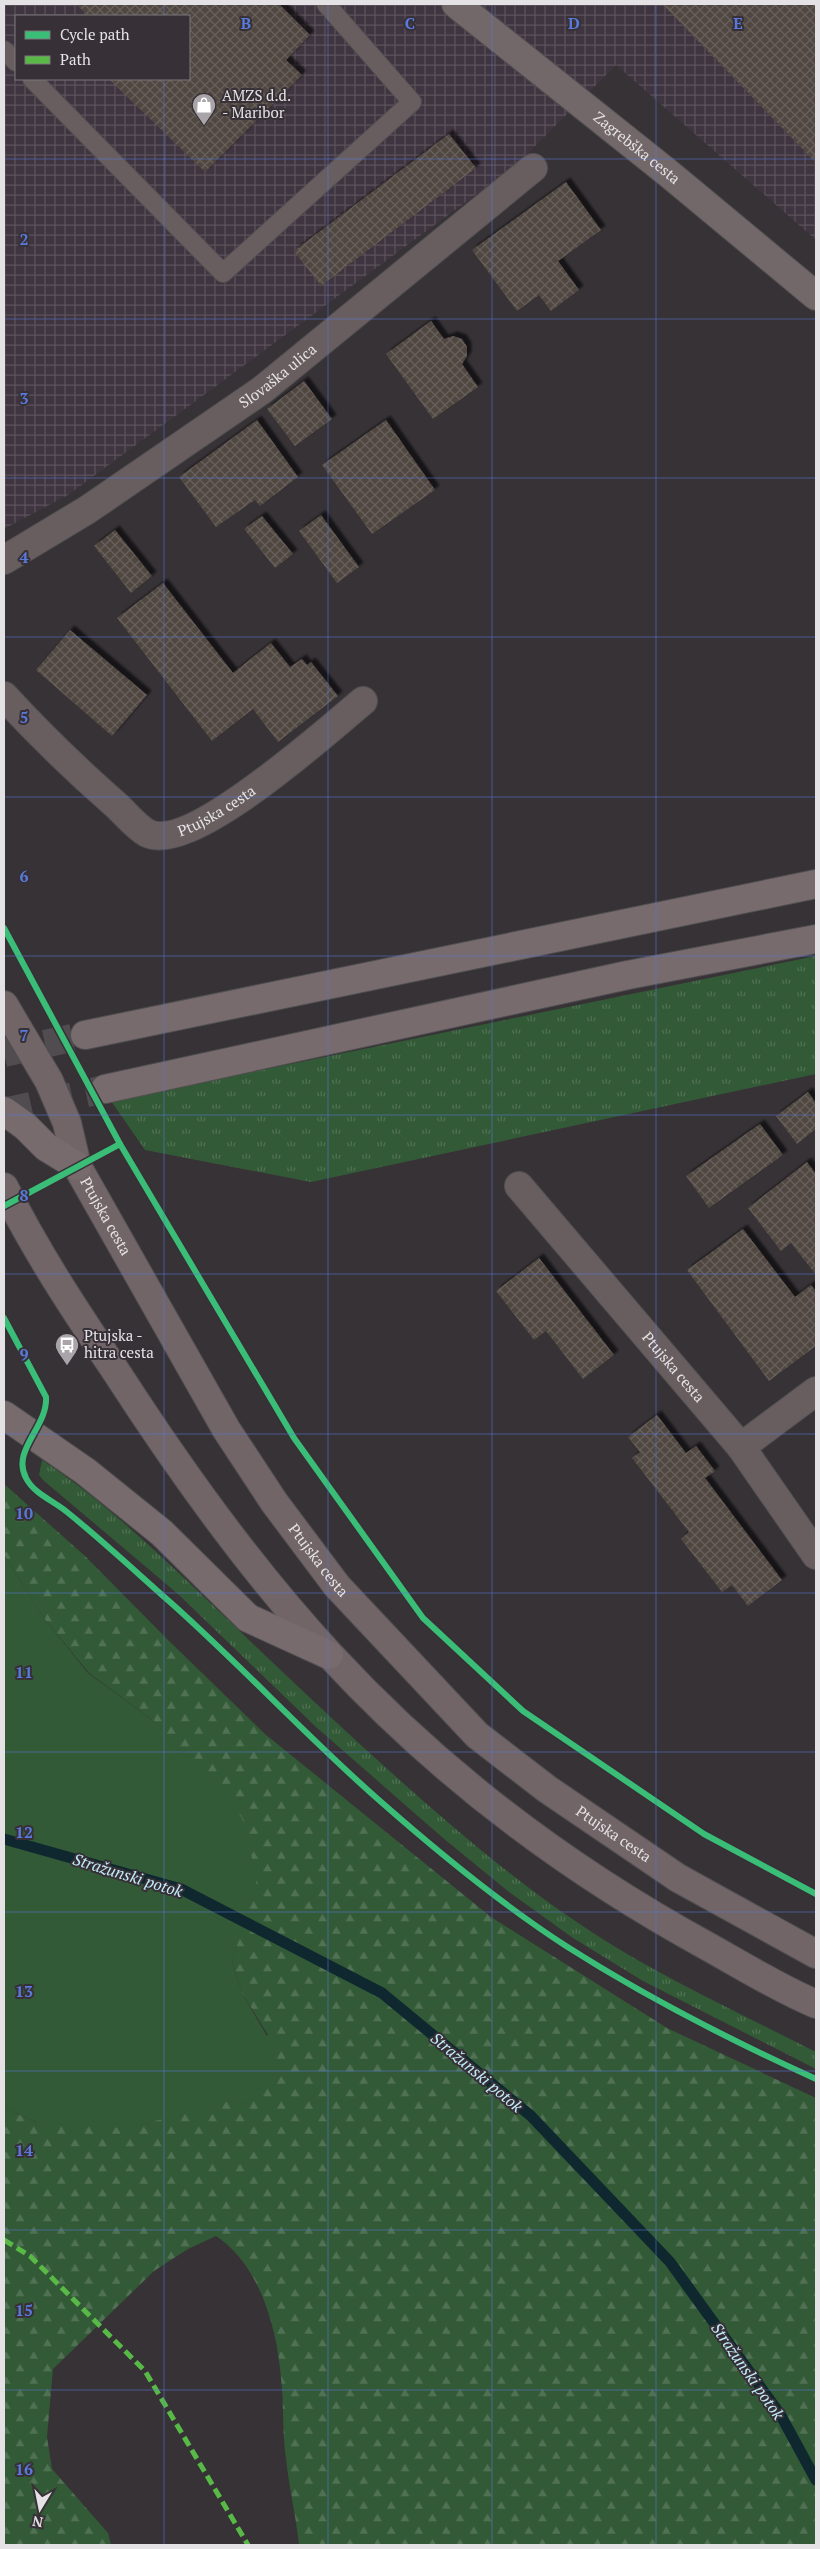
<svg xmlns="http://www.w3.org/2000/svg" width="820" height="2549" font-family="'PT Serif',serif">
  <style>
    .industrial { fill: url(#industrial-grid); fill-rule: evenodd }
    .grass { fill: url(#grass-tufts) }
    .forest { fill: url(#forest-firs) }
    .garden { fill: #335a36 }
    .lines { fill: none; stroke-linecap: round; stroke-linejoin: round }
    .stream { stroke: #0f2830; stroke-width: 11 }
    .building { fill: url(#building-cross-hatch); filter: url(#shadow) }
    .highway-tunnel { stroke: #504c50; stroke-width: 28; stroke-dasharray: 28 14; stroke-linecap: butt }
    .lane-casing { stroke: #514f51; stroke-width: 20 }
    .street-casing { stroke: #514f51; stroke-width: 30 }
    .secondary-casing { stroke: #514f51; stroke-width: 30 }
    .primary-casing { stroke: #514f51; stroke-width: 30 }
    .highway-casing { stroke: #514f51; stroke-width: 30 }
    .lane { stroke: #685e60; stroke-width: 18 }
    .street { stroke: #685e60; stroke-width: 28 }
    .secondary { stroke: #736869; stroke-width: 28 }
    .primary { stroke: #726568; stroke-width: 28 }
    .highway { stroke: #776b6d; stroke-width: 28 }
    .quiet { stroke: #58b947; stroke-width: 5; stroke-dasharray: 10 5; stroke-linecap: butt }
    .cycleway-casing { stroke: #373137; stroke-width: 9 }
    .cycleway { stroke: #3abd76; stroke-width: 6 }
    .grid { fill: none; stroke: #597adc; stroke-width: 1; stroke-opacity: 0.55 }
    .labels { text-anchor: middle; stroke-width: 4; stroke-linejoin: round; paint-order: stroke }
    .poi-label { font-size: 15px; fill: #e5e2e5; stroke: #373137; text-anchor: start }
    .street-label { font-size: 15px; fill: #e5e2e5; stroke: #373137 }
    .water-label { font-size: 16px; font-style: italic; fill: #c1ebfa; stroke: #373137 }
    .grid-label { font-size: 16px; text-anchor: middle; font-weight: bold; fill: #597adc; stroke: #373137; stroke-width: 4; stroke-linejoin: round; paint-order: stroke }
  </style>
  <defs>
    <pattern id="industrial-grid" width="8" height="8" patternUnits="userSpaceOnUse" patternTransform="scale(1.25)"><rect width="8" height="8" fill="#3f3540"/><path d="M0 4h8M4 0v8" fill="none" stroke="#5b525b"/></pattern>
    <pattern id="grass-tufts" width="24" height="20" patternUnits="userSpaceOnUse" patternTransform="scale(1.25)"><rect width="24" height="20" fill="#335a36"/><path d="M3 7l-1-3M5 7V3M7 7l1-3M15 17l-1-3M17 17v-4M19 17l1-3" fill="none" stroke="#507153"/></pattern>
    <pattern id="forest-firs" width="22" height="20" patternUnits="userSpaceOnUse" patternTransform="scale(1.25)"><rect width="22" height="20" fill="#335a36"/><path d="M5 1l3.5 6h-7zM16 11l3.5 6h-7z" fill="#507153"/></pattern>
    <pattern id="building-cross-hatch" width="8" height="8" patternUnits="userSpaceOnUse" patternTransform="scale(1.25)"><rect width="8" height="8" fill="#4f4741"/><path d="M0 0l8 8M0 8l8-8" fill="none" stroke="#68615c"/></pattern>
    <filter id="shadow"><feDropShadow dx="4.5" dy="-4.5" stdDeviation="1" flood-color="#0009"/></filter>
  </defs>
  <rect width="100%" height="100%" fill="#363236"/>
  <path class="industrial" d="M 4,4 L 816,4 L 816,240 L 616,65 L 516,165 L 68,495 L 4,529 ZM 16,16 L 189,16 L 189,79 L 16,79 Z"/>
  <g class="grass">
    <polygon points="816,956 816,1074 311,1182 145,1150 111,1101"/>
    <path d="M 42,1460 C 109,1504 167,1562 225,1617 C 301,1690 377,1762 457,1830 C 517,1881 581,1929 650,1967 C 704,1997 761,2024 816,2052 L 816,2069 L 643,1981 L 573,1938 L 509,1892 L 443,1838 L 316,1727 L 178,1594 L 43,1480 L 39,1475 Z"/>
  </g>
  <path class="forest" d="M 4,1484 L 85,1556 L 169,1641 L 265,1734 L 491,1917 L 667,2028 L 816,2098 L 816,2545 L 299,2545 C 296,2516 289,2487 286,2458 C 282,2432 284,2404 281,2378 C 277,2328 260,2265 216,2236 L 188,2249 L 154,2271 L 53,2369 L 47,2437 L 52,2469 L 108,2533 L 111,2545 L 4,2545 L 4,2108 L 37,2122 L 268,2035 L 242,1993 L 232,1962 L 241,1926 L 155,1722 L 89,1673 L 46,1621 L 4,1555 Z"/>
  <polygon class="garden" points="4,1555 46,1621 88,1673 155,1722 242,1818 257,1879 232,1962 242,1993 274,2048 273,2071 256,2092 198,2111 124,2128 37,2122 4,2108"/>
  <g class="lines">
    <polyline class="stream" points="4,1839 181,1889 382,1993 531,2116 670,2262 780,2414 816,2480"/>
  </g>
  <g class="building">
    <polygon points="76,4 279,4 310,35 286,60 302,75 205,172 109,79 189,79 189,16 88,16"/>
    <polygon points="662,4 816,4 816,163"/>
    <polygon points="449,134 476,168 321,286 294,251"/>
    <polygon points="566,182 601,230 558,261 579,290 551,311 539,295 517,311 472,250"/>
    <polygon points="431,321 444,339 453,336 462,339 467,347 467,356 462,364 478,387 433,419 386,354"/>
    <polygon points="304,381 332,419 295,446 267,409"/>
    <polygon points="257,420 298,477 260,506 255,500 216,527 179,477"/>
    <polygon points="386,420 435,490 372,534 322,465"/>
    <polygon points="321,515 359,567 337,583 299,531"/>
    <polygon points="262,516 293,554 275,568 244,529"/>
    <polygon points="115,530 152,576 131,593 94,546"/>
    <polygon points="163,583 233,673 271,643 290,667 302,659 307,665 311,662 338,696 278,742 253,709 212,741 117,618"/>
    <polygon points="70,630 147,695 112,736 36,670"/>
    <polygon points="808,1092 816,1103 816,1129 797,1144 776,1116"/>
    <polygon points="760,1124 783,1155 709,1208 686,1176"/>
    <polygon points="807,1162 816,1174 816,1275 791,1243 781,1251 748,1208"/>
    <polygon points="743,1229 795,1297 811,1285 816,1291 816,1346 769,1381 687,1270"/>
    <polygon points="539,1258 614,1355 583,1379 546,1331 534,1340 496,1291"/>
    <polygon points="657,1415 686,1453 696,1446 715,1471 705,1478 782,1580 748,1606 732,1585 722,1592 681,1539 689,1532 632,1458 640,1452 628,1437"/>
  </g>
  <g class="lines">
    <g class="highway-tunnel">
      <polyline points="4,1053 85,1035"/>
      <polyline points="4,1112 105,1089"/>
    </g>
    <g class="lane-casing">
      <g id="lane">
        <polyline points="4,50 16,62"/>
        <polyline points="32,79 223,273 412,102 326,4"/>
      </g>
    </g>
    <g class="street-casing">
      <g id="street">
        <path id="s1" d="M 4,560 L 87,510 L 262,390 L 533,168"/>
        <path id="s2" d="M 4,696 C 40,735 76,770 116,805 C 125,813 136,827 147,833 C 190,855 328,730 363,701"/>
        <path id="s3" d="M 519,1186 L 741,1447 L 816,1555"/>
        <polyline points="741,1447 816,1391"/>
      </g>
    </g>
    <g class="secondary-casing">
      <g id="secondary">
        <path id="s4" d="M 456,4 L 668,173 L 816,296"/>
      </g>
    </g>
    <g class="primary-casing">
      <g id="primary">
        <path id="s5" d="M 4,1005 L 49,1081 L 67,1123 L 77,1166 L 226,1429 L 274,1502 L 337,1586 L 477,1735 L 547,1789 L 678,1878 L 816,1954"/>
        <path d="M 4,1187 C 36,1252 77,1313 117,1373 C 181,1472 250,1569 330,1655 C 438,1772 568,1870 707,1946 C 743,1966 778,1988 816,2004"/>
      </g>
    </g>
    <g class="highway-casing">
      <g id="highway">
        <polyline points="85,1035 816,884"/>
        <polyline points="105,1089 628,975 816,939"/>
        <polyline points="4,1111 25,1126 46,1147 77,1166"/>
        <polyline points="4,1415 85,1471 162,1533 248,1618 329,1655"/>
      </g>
    </g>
    <use href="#lane" class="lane"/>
    <use href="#street" class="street"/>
    <use href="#secondary" class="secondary"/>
    <use href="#primary" class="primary"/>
    <use href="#highway" class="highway"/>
    <polyline class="quiet" points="4,2240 30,2256 145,2371 248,2545"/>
    <g class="cycleway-casing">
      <g id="cycleway">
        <polyline points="4,928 120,1144 294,1438 423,1618 523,1711 704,1834 816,1894"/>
        <polyline points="4,1206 120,1144"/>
        <path d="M 4,1318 L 46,1397 C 48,1427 11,1450 26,1478 C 34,1494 54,1501 67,1512 C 103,1541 136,1572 170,1602 C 242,1666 308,1738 380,1801 C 439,1853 501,1904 566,1946 C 646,1997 730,2040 816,2079"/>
      </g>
    </g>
    <use href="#cycleway" class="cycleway"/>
  </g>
  <path class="grid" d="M 164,4 L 164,16M 328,4 L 328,2545M 492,4 L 492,2545M 656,4 L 656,2545M 164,79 L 164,2545M 4,159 L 816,159M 4,319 L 816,319M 4,478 L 816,478M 4,637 L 816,637M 4,797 L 816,797M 4,956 L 816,956M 4,1115 L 816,1115M 4,1274 L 816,1274M 4,1434 L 816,1434M 4,1593 L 816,1593M 4,1752 L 816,1752M 4,1912 L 816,1912M 4,2071 L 816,2071M 4,2230 L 816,2230M 4,2390 L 816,2390"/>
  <defs>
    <g id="shop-pin" transform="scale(1.25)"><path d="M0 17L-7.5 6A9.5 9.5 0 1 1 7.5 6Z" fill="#a8a4a8" stroke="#373137"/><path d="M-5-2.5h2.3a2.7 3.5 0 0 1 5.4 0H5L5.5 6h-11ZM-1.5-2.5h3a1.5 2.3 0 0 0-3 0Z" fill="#fff"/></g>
    <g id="bus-pin" transform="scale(1.25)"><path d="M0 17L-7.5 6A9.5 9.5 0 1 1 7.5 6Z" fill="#a8a4a8" stroke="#373137"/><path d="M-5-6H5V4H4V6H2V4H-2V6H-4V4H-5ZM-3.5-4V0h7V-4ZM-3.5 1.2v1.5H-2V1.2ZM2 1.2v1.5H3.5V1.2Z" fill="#fff"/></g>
  </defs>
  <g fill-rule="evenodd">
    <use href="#shop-pin" x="204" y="105"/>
    <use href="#bus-pin" x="67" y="1345"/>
  </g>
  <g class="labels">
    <g class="poi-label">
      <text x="222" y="101">AMZS d.d.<tspan x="222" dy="17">- Maribor</tspan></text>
      <text x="84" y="1341">Ptujska -<tspan x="84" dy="17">hitra cesta</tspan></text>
    </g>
    <g class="street-label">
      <text dy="5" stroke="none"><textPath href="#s4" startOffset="231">Zagrebška cesta</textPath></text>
      <text dy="5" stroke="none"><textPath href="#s1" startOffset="330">Slovaška ulica</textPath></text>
      <text dy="5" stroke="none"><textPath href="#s2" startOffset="274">Ptujska cesta</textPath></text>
      <text dy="5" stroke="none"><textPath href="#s5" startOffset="236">Ptujska cesta</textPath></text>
      <text dy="5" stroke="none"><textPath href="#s3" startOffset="238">Ptujska cesta</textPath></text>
      <text dy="5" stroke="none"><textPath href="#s5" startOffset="641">Ptujska cesta</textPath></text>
      <text dy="5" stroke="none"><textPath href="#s5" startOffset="1046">Ptujska cesta</textPath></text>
    </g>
    <g class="water-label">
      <text transform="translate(128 1875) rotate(17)" y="6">Stražunski potok</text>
      <text transform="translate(477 2072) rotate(40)" y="6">Stražunski potok</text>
      <text transform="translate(748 2371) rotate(55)" y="6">Stražunski potok</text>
    </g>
  </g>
  <g class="grid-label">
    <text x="246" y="29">B</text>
    <text x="410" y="29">C</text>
    <text x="574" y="29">D</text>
    <text x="738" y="29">E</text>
    <text x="24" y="245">2</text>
    <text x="24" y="404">3</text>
    <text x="24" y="563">4</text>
    <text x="24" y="723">5</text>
    <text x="24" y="882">6</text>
    <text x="24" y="1041">7</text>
    <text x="24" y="1201">8</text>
    <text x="24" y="1360">9</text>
    <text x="24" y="1519">10</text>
    <text x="24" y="1678">11</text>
    <text x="24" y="1838">12</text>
    <text x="24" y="1997">13</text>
    <text x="24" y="2156">14</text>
    <text x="24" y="2316">15</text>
    <text x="24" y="2475">16</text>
  </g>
  <rect width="820" height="2549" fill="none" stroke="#e5e2e5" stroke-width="10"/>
  <rect x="15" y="15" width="175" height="65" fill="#373137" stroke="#7d787d"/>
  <rect x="25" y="31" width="25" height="8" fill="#3abd76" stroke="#7d787d"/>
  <text x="60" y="40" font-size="15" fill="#e5e2e5">Cycle path</text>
  <rect x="25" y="56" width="25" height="8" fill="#58b947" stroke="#7d787d"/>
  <text x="60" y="65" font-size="15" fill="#e5e2e5">Path</text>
  <g transform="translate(40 2509) rotate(190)" stroke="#373137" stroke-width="4" paint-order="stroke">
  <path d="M0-4L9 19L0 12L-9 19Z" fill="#e5e2e5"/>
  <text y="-8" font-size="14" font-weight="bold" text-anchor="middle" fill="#e5e2e5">N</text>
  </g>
</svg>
